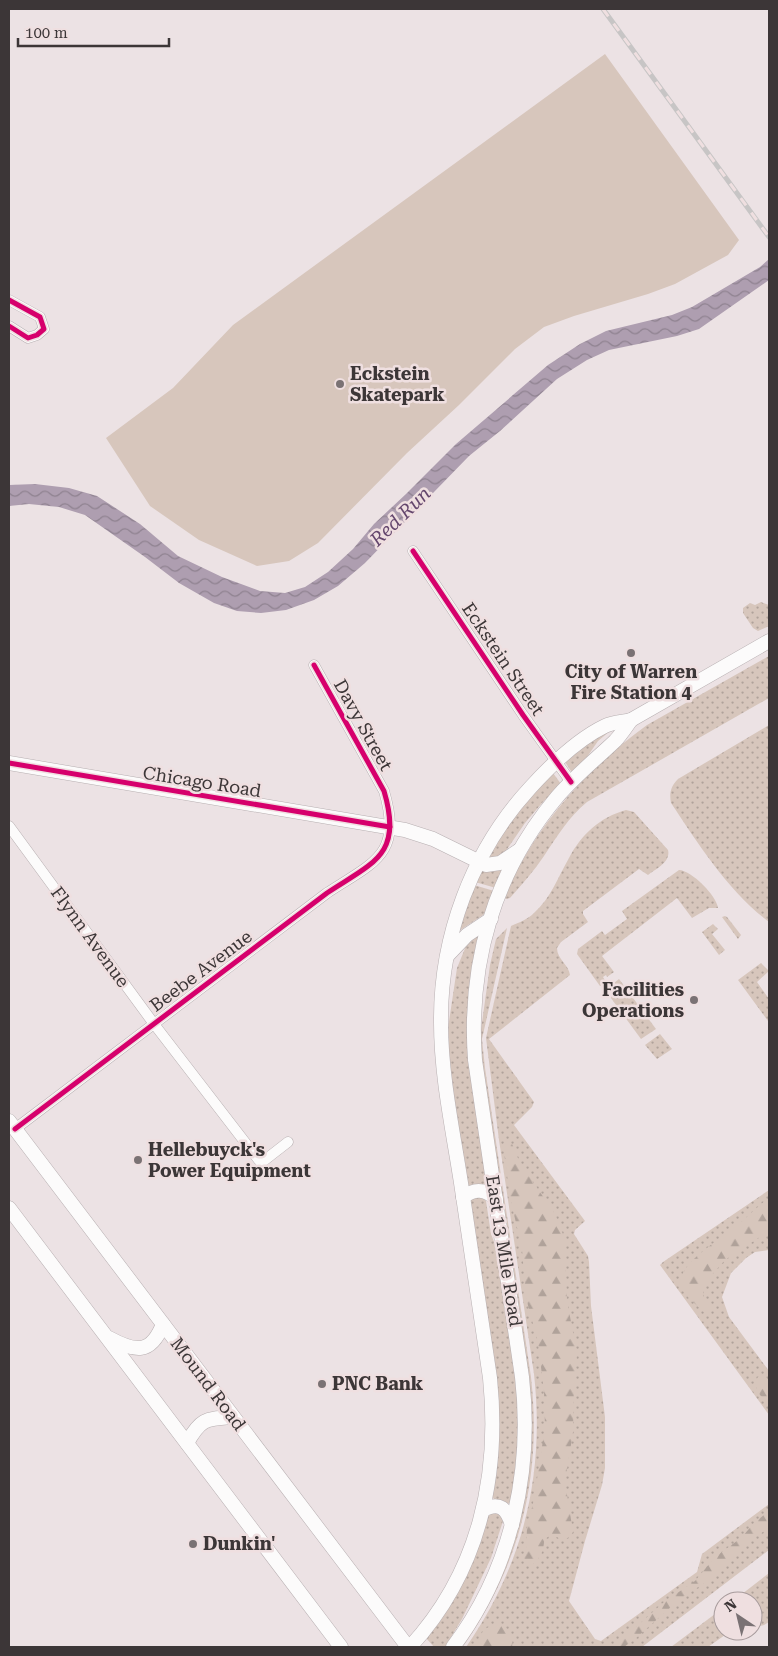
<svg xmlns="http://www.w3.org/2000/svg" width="778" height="1656" font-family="'Roboto Serif',serif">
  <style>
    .grass { fill: url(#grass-dots) }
    .forest { fill: url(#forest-firs) }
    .green { fill: #d7c6bc }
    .water { fill: url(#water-waves) }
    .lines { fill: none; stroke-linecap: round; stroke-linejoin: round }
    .street-casing { stroke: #b7afb1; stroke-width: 11 }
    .secondary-casing { stroke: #b7afb1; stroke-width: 15 }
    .street { stroke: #fcfbfb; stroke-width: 10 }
    .secondary { stroke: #fcfbfb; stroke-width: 14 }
    .rail-casing { stroke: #c7c5c5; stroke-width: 5 }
    .rail { stroke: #efdfe0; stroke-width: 3; stroke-dasharray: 9; stroke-linecap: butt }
    .cycleway-casing { stroke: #efdfe0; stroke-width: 8 }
    .cycleway { stroke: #d6006c; stroke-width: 5 }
    .poi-dot { fill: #7a7274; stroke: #efdfe0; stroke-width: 2 }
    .labels { text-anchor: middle; stroke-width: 5; stroke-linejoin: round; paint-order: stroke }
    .poi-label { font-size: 18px; font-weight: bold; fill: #3c3637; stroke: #efdfe0; text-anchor: start }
    .street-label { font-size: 18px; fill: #3c3637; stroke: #efdfe0 }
    .water-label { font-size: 19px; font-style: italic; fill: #64466d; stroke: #efdfe0 }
  </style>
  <defs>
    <pattern id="grass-dots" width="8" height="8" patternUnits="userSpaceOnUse" patternTransform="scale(1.25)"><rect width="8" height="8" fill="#d7c6bc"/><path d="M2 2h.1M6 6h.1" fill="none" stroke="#b0a29a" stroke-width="1.8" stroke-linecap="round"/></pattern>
    <pattern id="forest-firs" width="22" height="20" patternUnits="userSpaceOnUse" patternTransform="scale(1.25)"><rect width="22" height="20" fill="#d7c6bc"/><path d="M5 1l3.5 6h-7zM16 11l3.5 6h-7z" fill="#b0a29a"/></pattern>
    <pattern id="water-waves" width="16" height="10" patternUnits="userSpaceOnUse" patternTransform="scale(1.25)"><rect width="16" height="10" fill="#ae9eb0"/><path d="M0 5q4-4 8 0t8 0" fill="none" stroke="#8f8290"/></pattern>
  </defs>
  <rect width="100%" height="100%" fill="#ece2e4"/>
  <g class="grass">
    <polygon points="761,602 769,605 769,626 758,631 753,628 743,613 743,608 750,603 755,605"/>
    <path d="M 769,656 L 769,698 L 587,802 C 568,818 558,835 544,856 C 534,871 522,884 510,898 L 506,899 L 505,898 C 507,886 515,874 521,863 C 552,808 596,762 647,725 Z"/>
    <path d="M 769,725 L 769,922 C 728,891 699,845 671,803 C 669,793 671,786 678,779 Z"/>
    <polygon points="608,731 610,731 598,741 587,757 572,771 571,771 565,762 579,750"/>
    <path d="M 553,773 L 561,784 L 542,803 L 525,823 L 503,855 L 487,860 C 504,825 526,800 553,773 Z"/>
    <path d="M 626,810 L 634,812 L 668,850 C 671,862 656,869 648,875 L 639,869 L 583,911 L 583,914 L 588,922 L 561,942 L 557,948 C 557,959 569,965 570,975 L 489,1039 L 534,1102 L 532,1107 L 514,1125 L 585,1221 L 575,1230 L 574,1234 L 588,1256 L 589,1262 L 591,1306 L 605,1417 L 605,1468 L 602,1485 L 585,1541 L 569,1601 L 595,1639 L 601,1641 L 697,1572 L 702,1554 L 769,1504 L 769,1550 L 642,1647 L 466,1647 C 524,1564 545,1474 534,1374 L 499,1140 L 486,1038 L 511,926 C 518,923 528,919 534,913 C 551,898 558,877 569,858 C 581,835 600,817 626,810 Z"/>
    <polygon points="503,869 496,888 475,882 481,871"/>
    <path d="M 679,870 C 691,870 717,896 718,908 L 709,908 L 692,918 L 677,898 L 602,956 L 614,972 L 607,977 L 606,975 L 603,977 L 606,982 L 600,986 L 577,954 L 578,949 L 602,931 L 605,935 L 627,919 L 622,911 Z"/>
    <polygon points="474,885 494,891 486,913 459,931"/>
    <polygon points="725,916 727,917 741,935 738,939 722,917"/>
    <polygon points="713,924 718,929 712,934 725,950 719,955 702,932"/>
    <path d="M 507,928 L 482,1039 L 485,1068 L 531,1377 C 542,1475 521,1563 464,1645 L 460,1647 L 520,1518 L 527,1487 L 531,1449 L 532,1413 L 529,1383 L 482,1065 L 480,1037 L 490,965 L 496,939 Z"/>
    <polygon points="475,937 479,937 468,998 468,1016 488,1184 468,1187 449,1070 448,1028 457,968 466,946"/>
    <polygon points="761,963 769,971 757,982 769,999 768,1021 738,980"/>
    <polygon points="619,979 656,1029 641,1039 605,990"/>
    <polygon points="660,1034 672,1049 657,1059 645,1045"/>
    <polygon points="769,1190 769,1250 755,1252 746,1258 731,1273 722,1297 729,1317 769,1371 769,1415 660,1265 663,1262"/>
    <polygon points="472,1198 483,1198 486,1201 491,1234 500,1257 518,1377 520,1449 510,1504 494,1499 492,1496 497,1464 499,1407 470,1201"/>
    <polygon points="493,1512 500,1514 503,1521 491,1558 462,1619 445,1647 434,1647 426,1638 487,1517"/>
    <polygon points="769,1573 769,1622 764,1625 753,1628 753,1601 733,1601"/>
    <polygon points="723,1608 723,1631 738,1631 725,1635 708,1647 671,1647"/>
  </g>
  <g class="forest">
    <path d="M 506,1139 L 512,1144 L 520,1163 L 555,1214 L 564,1237 L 567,1301 L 577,1353 L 574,1388 L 573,1432 L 565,1482 L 573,1532 L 569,1537 L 563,1541 L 557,1537 L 549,1536 L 544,1540 C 544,1551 540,1558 532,1565 L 525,1562 L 524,1556 L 526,1550 L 527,1528 L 534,1499 L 545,1427 L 544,1392 L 538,1342 L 526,1298 L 522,1249 L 510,1197 L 503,1145 Z"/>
    <path d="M 769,1198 L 769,1231 L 725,1260 L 710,1277 L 703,1290 L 704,1297 L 712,1308 L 711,1311 L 704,1312 C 697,1305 684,1296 681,1286 C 675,1265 721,1239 734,1228 C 746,1219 756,1207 769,1198 Z"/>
    <polygon points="765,1376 769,1381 769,1404 760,1395 754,1383 758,1377"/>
    <polygon points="769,1511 769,1528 747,1542 712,1578 680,1599 636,1638 624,1647 615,1647 618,1643 664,1602 695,1581 715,1557 741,1538 755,1522"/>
    <path d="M 493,1625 C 508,1625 514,1633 512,1647 L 478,1647 C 478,1636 482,1629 493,1625 Z"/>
  </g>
  <polygon class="green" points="605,54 739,240 728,255 675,284 648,294 574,316 544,327 515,349 459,405 407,453 318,543 289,561 257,566 199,540 150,506 106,438 173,388 233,325"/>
  <polygon class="water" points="769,259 769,280 699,329 677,336 609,350 587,360 557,379 500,431 469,456 365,563 338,586 314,600 286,610 261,613 237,611 214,603 179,583 145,557 85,515 59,507 29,504 9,506 9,485 35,484 69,488 97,496 140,524 178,556 222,577 260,591 285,593 305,587 328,572 353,549 374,524 406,494 456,444 548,365 580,344 606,331 672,315 692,307 760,267"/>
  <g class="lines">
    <g class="street-casing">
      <g id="street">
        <polyline points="9,300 40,317 44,329 37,335 28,338 9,326"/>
        <polyline points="413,551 523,715 571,782"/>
        <polyline points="9,826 154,1024 261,1163 288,1142"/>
        <path d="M 15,1129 L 327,893 C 374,862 403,855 384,791 L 314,665"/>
      </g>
    </g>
    <g class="secondary-casing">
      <g id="secondary">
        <polyline points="9,763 405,830 433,839 486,865 500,863 518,851"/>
        <polyline points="448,955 467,935 491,919"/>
        <polyline points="9,1121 408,1647"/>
        <path d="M 463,1197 C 475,1188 485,1189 496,1199"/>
        <polyline points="9,1208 341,1647"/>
        <path d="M 109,1338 C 135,1352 151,1355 163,1324"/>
        <path d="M 187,1443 C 201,1418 206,1419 233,1417"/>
        <path d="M 483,1510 C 500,1501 507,1509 512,1525"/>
        <path d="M 410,1647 C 479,1572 500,1477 490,1378 C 480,1313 471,1248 461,1183 C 453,1131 441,1076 441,1023 C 440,937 472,851 530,788 C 550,766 578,739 605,726 C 613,722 623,722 631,720 L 769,641"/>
        <path d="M 453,1647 C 511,1570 533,1472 522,1377 L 475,1060 C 468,963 494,872 557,797 C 576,775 595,760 615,741 C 621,735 626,727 631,720"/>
      </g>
    </g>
    <use href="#street" class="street"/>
    <use href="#secondary" class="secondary"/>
    <g class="rail-casing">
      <polyline id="rail" points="603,9 769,237"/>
    </g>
    <use href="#rail" class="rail"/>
    <g class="cycleway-casing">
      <g id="cycleway">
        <polyline points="9,300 40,317 44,329 37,335 28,338 9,326"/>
        <polyline points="413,551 523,715 571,782"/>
        <polyline points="9,763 390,827"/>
        <path d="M 15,1129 L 327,893 C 374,862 403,855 384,791 L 314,665"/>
      </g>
    </g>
    <use href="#cycleway" class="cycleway"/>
  </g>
  <g class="poi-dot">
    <circle cx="340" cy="384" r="5"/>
    <circle cx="631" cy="653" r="5"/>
    <circle cx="694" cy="1000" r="5"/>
    <circle cx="138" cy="1160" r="5"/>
    <circle cx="322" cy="1384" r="5"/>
    <circle cx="193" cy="1544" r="5"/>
  </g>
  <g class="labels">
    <g class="poi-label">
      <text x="350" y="380">Eckstein<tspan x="350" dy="21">Skatepark</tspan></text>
      <text x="631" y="678" text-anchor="middle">City of Warren<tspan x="631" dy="21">Fire Station 4</tspan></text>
      <text x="684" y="996" text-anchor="end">Facilities<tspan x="684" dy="21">Operations</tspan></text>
      <text x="148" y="1156">Hellebuyck's<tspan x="148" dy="21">Power Equipment</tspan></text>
      <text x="332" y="1390">PNC Bank</text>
      <text x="203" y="1550">Dunkin'</text>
    </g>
    <g class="street-label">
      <text transform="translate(503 659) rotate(56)" y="6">Eckstein Street</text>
      <text transform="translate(363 725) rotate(61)" y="6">Davy Street</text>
      <text transform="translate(202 782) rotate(9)" y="6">Chicago Road</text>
      <text transform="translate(90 937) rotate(54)" y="6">Flynn Avenue</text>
      <text transform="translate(201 971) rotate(-37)" y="6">Beebe Avenue</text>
      <text transform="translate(504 1251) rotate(81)" y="6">East 13 Mile Road</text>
      <text transform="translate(208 1384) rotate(53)" y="6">Mound Road</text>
    </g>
    <g class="water-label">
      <text transform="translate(400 516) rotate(-44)" y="7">Red Run</text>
    </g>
  </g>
  <rect width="778" height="1656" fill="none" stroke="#3c3637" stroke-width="20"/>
  <g transform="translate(738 1616) rotate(325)"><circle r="24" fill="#efdfe0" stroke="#a79b9c"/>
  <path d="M0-4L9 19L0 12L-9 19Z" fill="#7a7274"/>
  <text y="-8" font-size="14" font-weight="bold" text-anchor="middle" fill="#3c3637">N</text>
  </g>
  <path d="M18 38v8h151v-8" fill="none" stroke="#3c3637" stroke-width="2.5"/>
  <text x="25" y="38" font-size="15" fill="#3c3637" stroke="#efdfe0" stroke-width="4" paint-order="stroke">100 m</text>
</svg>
